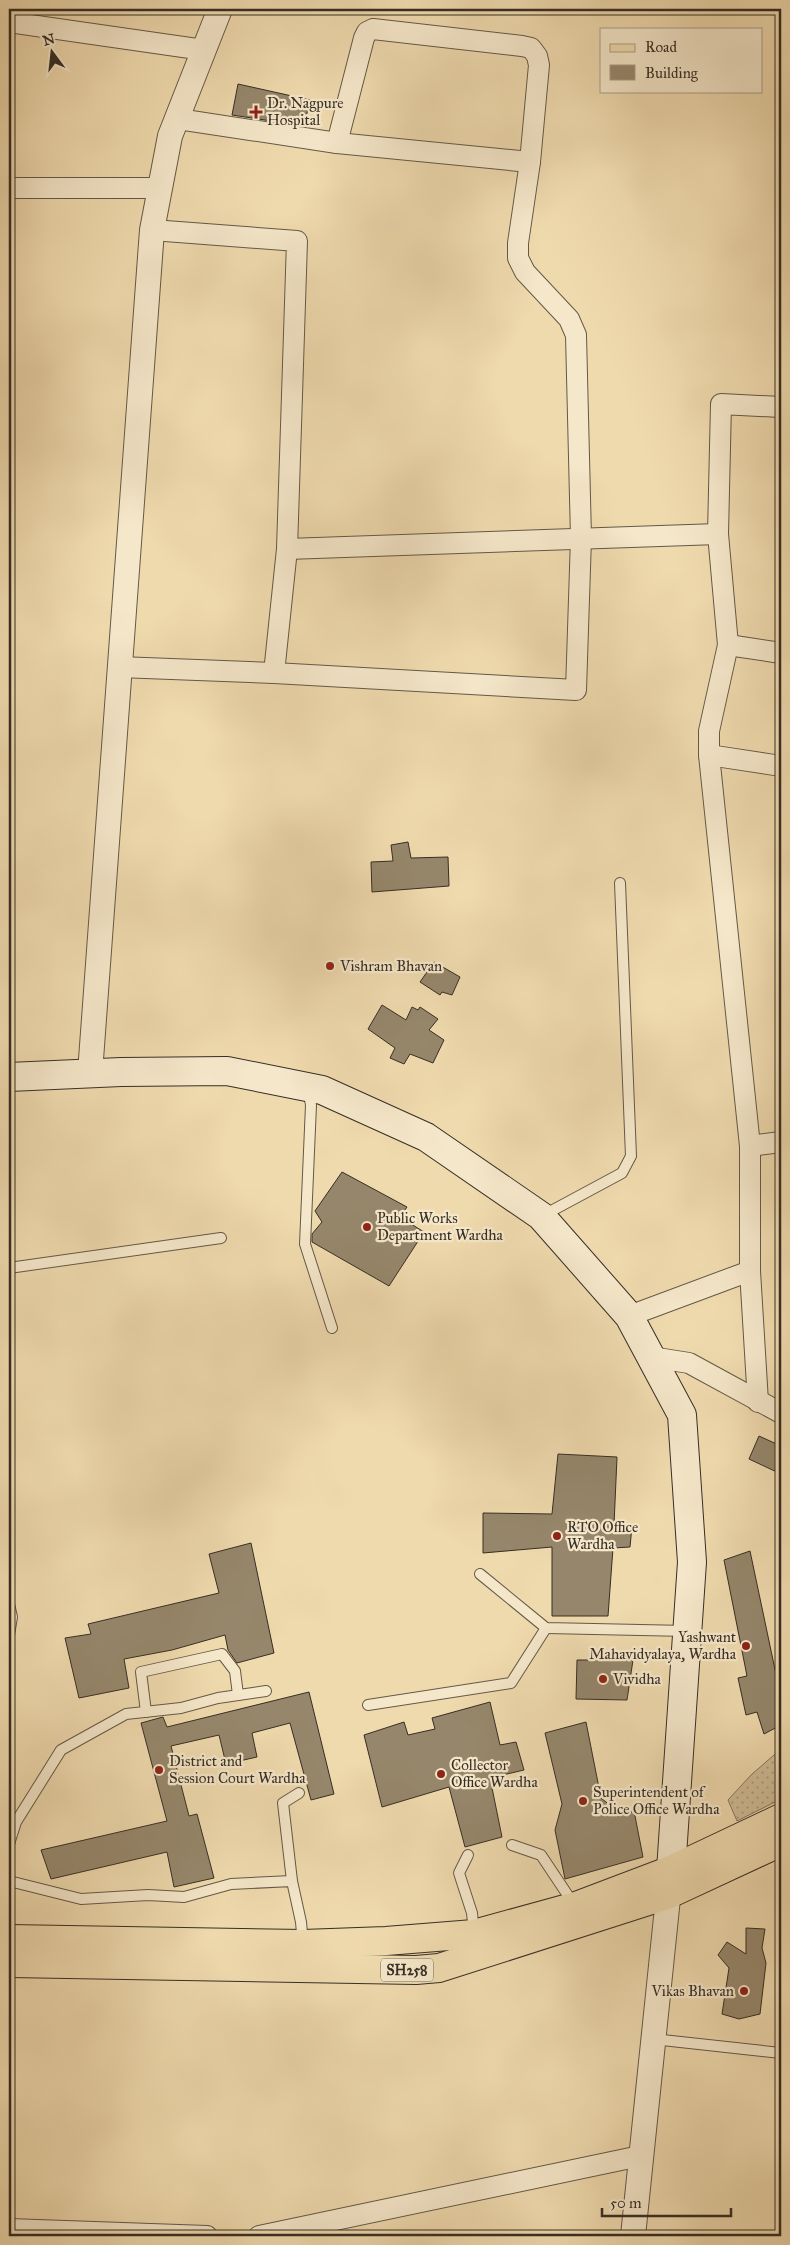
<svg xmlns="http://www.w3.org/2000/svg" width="790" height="2245" font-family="'IM FELL Great Primer',serif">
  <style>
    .park { fill: url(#park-dots); stroke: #83765e }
    .building { fill: #96876c; stroke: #362e24 }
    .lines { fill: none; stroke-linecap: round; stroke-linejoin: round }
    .service-casing { stroke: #645946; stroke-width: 12 }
    .minor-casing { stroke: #645946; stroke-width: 22 }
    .tertiary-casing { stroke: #645946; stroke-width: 26 }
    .secondary-casing { stroke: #362e24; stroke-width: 30 }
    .primary-casing { stroke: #362e24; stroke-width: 30 }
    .service { stroke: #f5e7ca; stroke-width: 10 }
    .minor { stroke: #f5e7ca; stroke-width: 20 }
    .tertiary { stroke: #f5e7ca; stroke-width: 24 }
    .secondary { stroke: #f5e7ca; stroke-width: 28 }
    .primary { stroke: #efdaae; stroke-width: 28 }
    .poi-dot { fill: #8f2418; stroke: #f5e7ca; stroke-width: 2 }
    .labels { text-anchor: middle; stroke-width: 4.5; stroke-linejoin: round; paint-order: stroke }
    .shield { fill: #f5e7ca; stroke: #6f6656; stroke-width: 1 }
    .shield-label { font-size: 14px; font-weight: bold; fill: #362e24 }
    .poi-label { font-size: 15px; fill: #362e24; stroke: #f5e7ca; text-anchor: start }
  </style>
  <defs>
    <pattern id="park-dots" width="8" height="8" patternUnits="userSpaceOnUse" patternTransform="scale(1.25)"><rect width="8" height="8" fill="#d0bd97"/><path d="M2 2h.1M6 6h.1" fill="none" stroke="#aa9a7b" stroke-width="1.8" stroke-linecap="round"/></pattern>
  </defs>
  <rect width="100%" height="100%" fill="#efdaae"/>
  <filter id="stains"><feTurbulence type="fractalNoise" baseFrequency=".004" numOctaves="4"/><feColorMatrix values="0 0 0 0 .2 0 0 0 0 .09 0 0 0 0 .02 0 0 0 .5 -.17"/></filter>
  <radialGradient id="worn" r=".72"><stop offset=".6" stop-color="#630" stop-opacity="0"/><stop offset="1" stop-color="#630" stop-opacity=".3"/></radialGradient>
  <polygon class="park" points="781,1749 781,1799 737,1821 728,1800 751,1775"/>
  <g class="building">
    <polygon points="238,84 310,100 304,126 232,115"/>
    <polygon points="408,842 411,858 448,857 449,886 372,892 371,862 393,861 391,845"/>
    <polygon points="434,962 460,977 452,995 442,992 440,995 420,982"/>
    <polygon points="382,1005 406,1020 412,1007 418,1010 420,1007 438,1019 429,1030 444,1040 433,1063 410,1054 404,1064 390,1058 395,1048 368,1029"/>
    <polygon points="342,1172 407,1207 400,1217 424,1232 389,1286 312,1242 312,1234 322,1222 315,1211"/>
    <polygon points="759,1436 781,1446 781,1474 749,1459"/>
    <polygon points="558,1454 617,1457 614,1525 632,1526 630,1547 613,1548 608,1616 552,1616 552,1547 483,1553 483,1513 552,1514"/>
    <polygon points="251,1543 274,1653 237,1663 228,1650 225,1635 172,1650 124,1659 129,1688 79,1698 65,1638 91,1634 88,1624 219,1593 209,1554"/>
    <polygon points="750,1551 781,1698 781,1725 764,1734 757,1712 746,1715 738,1678 747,1676 724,1560"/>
    <polygon points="577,1660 633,1660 627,1700 576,1699"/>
    <polygon points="309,1692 334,1794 311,1800 290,1723 252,1733 257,1757 226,1764 219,1735 171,1746 189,1816 197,1814 214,1878 174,1887 167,1852 51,1879 41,1850 167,1821 141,1723 163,1717 167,1727"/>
    <polygon points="490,1702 500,1745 516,1742 524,1770 490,1778 502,1837 465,1847 449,1787 382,1807 364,1735 404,1722 408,1735 435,1729 432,1718"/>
    <polygon points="586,1722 601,1798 622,1815 634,1811 643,1857 565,1879 555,1830 562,1804 545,1733"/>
    <polygon points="746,1928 765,1929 762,1948 766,1963 760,2014 739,2019 722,2014 729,1968 718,1955 727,1942 746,1954"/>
  </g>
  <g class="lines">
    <g class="service-casing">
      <g id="service">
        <polyline points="308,1089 311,1105 305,1244 332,1328"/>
        <polyline points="542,1216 622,1173 631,1156 620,883"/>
        <polyline points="9,1268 221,1238"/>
        <polyline points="480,1574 546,1628 687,1631"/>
        <polyline points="9,1604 12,1617 9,1635"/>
        <polyline points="368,1705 511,1683 546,1628"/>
        <polyline points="146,1712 141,1672 222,1654 235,1671 238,1695"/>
        <polyline points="9,1844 16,1822 61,1750 126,1714 181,1708 218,1698 266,1691"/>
        <polyline points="512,1845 541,1855 575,1906"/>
        <polyline points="468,1855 459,1873 472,1913 474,1933"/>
        <polyline points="9,1881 81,1899 148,1895 184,1897 231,1884 292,1881 301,1922 303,1944"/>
        <polyline points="292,1881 283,1803 299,1793"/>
        <polyline points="653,2039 781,2053"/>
      </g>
    </g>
    <g class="minor-casing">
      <g id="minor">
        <polyline points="9,22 204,50"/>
        <polyline points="178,119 337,143 530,162"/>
        <polyline points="9,188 160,188"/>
        <polyline points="152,230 297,241 287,549 718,534"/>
        <polyline points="287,549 274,673 576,690 581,538 576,335 569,319 525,272 518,258 518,243 530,162 539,65 537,56 531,48 522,46 373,29 367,32 364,38 337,143"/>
        <polyline points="728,645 781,653"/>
        <polyline points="119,667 274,673"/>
        <polyline points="709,755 781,766"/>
        <polyline points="750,1146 781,1142"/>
        <polyline points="750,1271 758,1402"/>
        <polyline points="629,1316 750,1271 750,1146 709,755 709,731 728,645 718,534 721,404 781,407"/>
        <polyline points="651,1357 689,1363 781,1413"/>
        <polyline points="9,2229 207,2236"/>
        <polyline points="259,2236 640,2156"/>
      </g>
    </g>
    <g class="tertiary-casing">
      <g id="tertiary">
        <polyline points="90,1073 152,230 170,136 220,9"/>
        <polyline points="633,2236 670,1879"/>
      </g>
    </g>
    <g class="secondary-casing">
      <polyline id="secondary" points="9,1077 121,1072 227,1071 322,1090 426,1137 541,1216 629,1316 682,1415 692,1562 671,1870"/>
    </g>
    <g class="primary-casing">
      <g id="primary">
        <polyline points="9,1939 303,1944 386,1941 474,1934 576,1906 671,1870 781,1818"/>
        <polyline points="9,1963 416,1970 439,1968 667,1895 781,1842"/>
      </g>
    </g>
    <use href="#service" class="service"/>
    <use href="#minor" class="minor"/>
    <use href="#tertiary" class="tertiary"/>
    <use href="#secondary" class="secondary"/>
    <use href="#primary" class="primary"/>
  </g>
  <g class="poi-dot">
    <path d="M253.5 104.5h5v5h5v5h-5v5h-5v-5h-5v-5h5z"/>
    <circle cx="330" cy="966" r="5"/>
    <circle cx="367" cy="1227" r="5"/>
    <circle cx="557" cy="1536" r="5"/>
    <circle cx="746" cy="1646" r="5"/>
    <circle cx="603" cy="1679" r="5"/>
    <circle cx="159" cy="1770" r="5"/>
    <circle cx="441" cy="1774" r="5"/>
    <circle cx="583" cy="1801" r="5"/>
    <circle cx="744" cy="1991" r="5"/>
  </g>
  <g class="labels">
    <rect class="shield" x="381" y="1958.5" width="52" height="23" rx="4"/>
    <g class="shield-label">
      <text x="407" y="1975">SH258</text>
    </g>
    <g class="poi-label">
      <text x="267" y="108">Dr. Nagpure<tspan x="267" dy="17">Hospital</tspan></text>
      <text x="340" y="971">Vishram Bhavan</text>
      <text x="377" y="1223">Public Works<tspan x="377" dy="17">Department Wardha</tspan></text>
      <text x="567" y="1532">RTO Office<tspan x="567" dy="17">Wardha</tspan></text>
      <text x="736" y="1642" text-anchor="end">Yashwant<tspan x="736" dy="17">Mahavidyalaya, Wardha</tspan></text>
      <text x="613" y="1684">Vividha</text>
      <text x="169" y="1766">District and<tspan x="169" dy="17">Session Court Wardha</tspan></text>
      <text x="451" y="1770">Collector<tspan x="451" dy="17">Office Wardha</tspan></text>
      <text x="593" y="1797">Superintendent of<tspan x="593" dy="17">Police Office Wardha</tspan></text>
      <text x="734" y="1996" text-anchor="end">Vikas Bhavan</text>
    </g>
  </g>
  <rect width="790" height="2245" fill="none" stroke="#efdaae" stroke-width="30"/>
  <rect x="10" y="10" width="770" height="2225" fill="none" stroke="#362e24" stroke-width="2.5"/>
  <rect x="15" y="15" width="760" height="2215" fill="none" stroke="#362e24"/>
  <rect x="600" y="28" width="162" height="65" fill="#f5e7ca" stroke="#a99d88"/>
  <rect x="610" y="44" width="25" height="8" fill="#efdaae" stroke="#a99d88"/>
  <text x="645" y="52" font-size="15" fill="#362e24">Road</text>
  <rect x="610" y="65" width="25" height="15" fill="#96876c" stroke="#a99d88"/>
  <text x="645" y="78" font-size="15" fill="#362e24">Building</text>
  <g transform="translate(52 52) rotate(345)" stroke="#f5e7ca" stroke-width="4" paint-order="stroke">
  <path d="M0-4L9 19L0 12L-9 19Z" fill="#362e24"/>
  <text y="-8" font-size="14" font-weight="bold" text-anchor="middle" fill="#362e24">N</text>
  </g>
  <path d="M602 2208v8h129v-8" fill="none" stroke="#362e24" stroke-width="2.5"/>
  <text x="610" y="2208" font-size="15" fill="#362e24" stroke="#f5e7ca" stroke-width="4" paint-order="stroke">50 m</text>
  <rect width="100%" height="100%" filter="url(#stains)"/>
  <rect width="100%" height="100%" fill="url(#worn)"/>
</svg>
